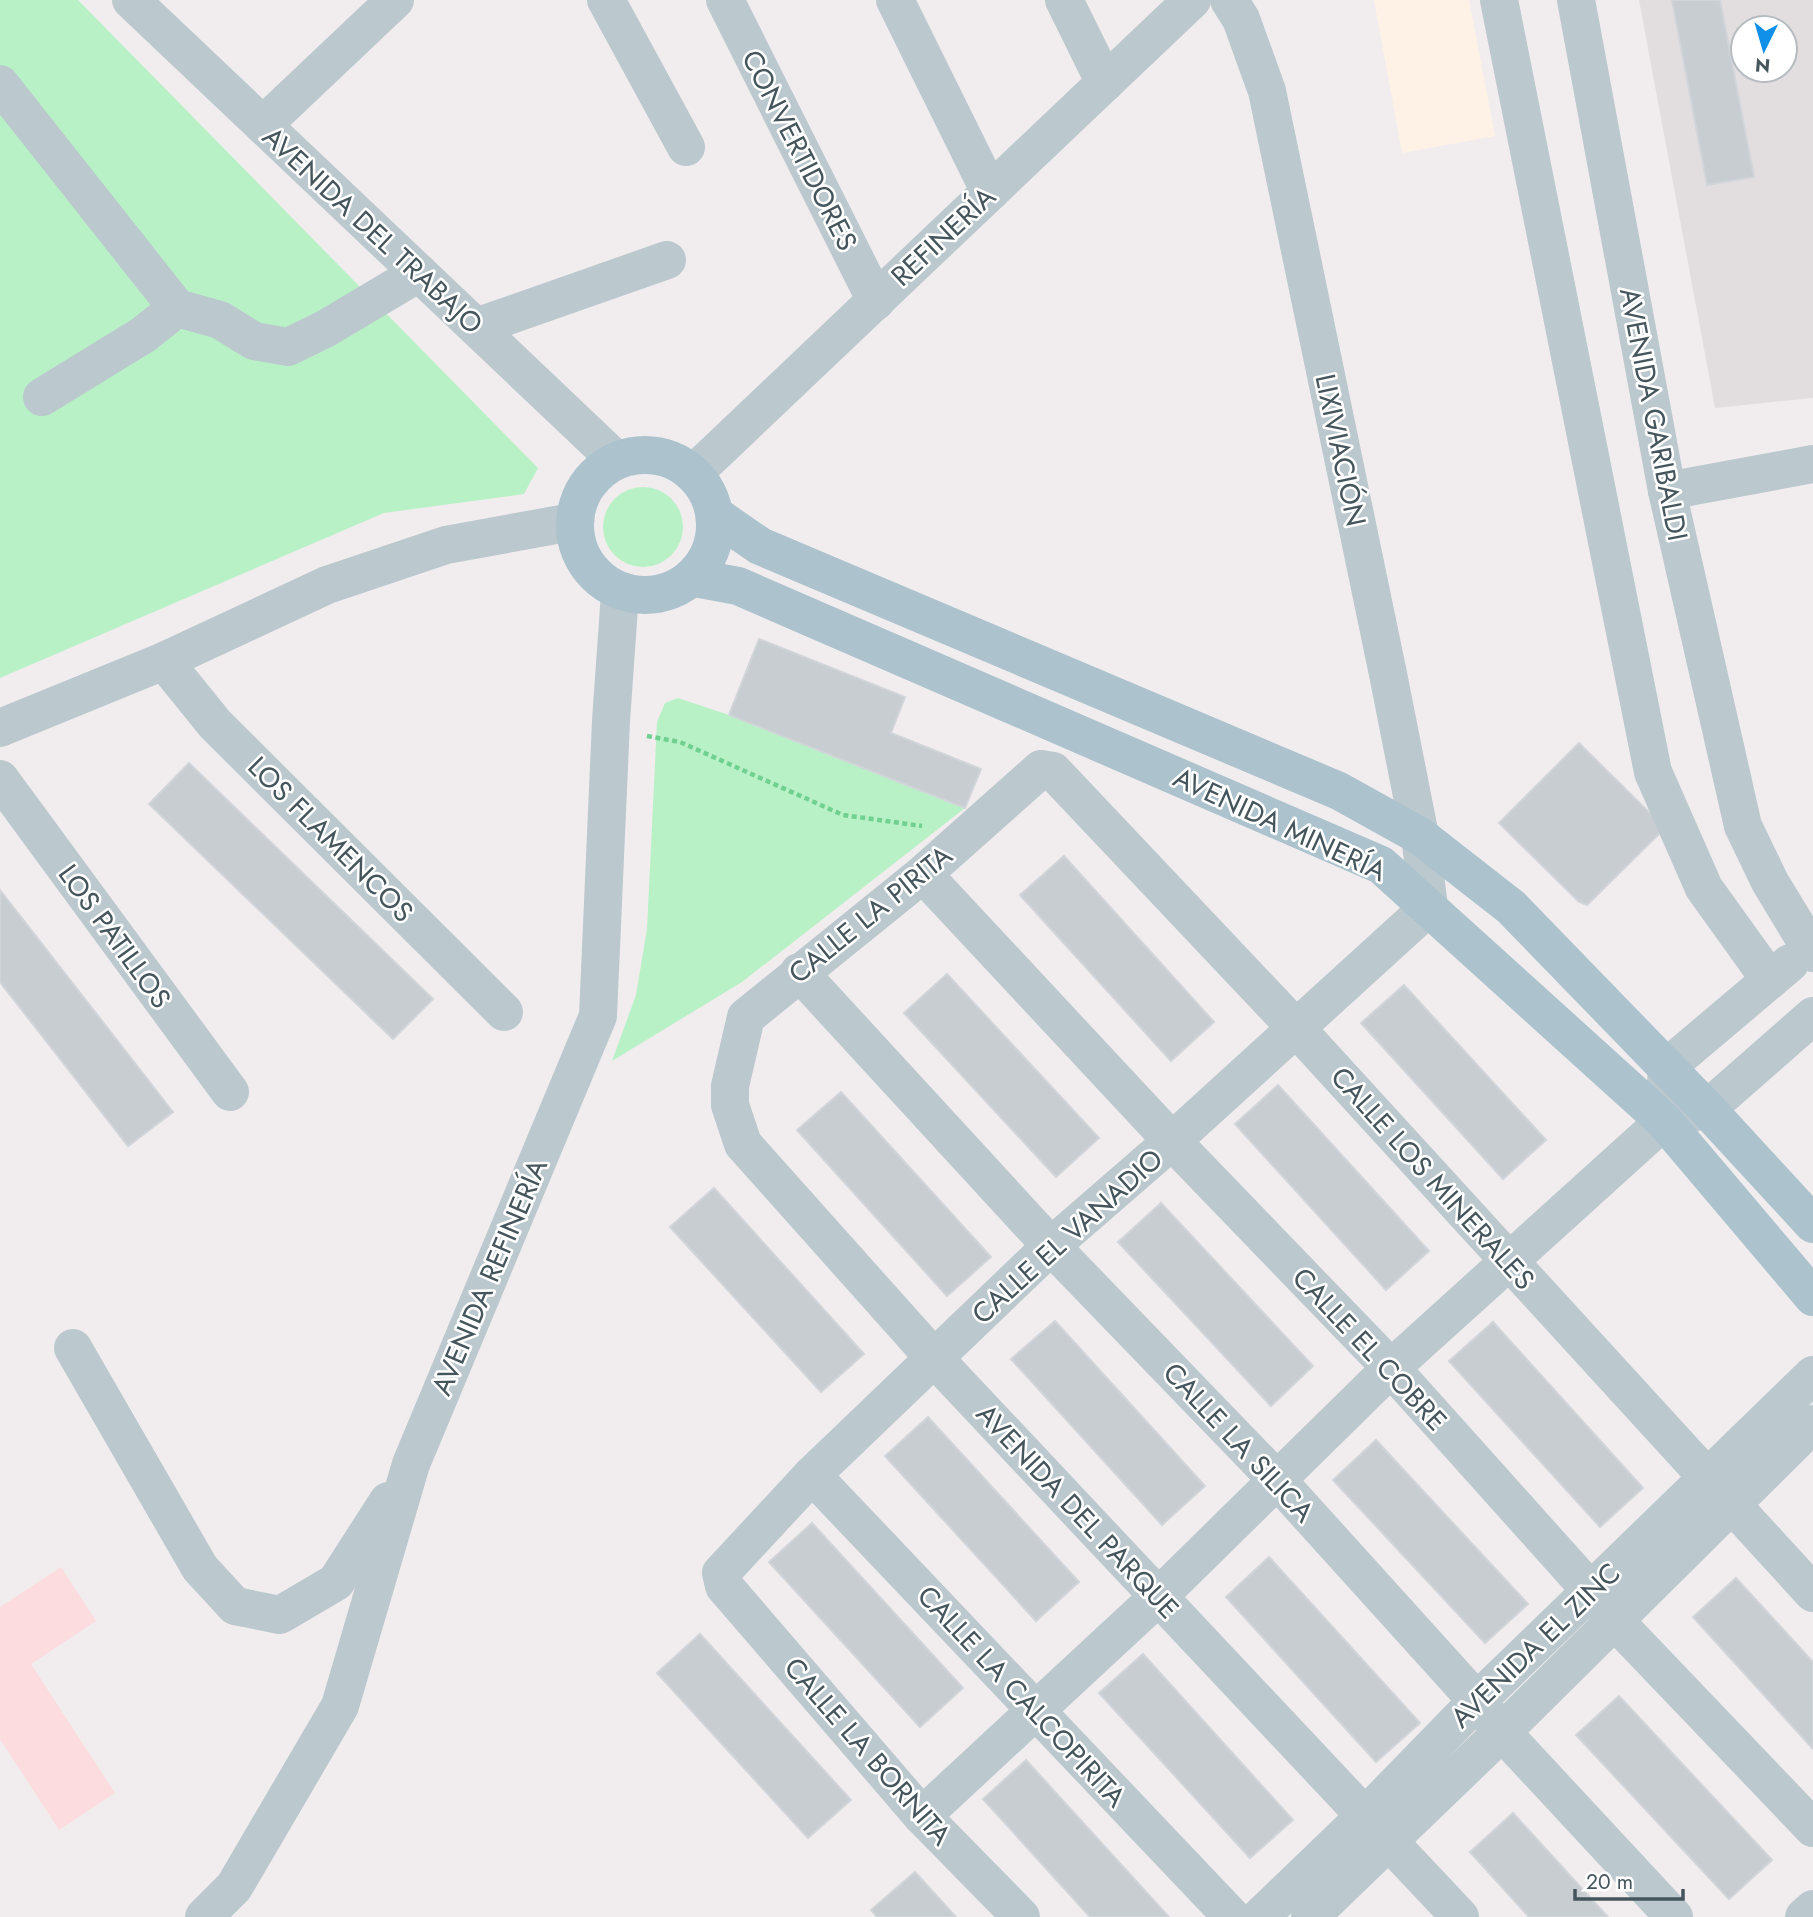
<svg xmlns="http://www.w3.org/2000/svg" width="1813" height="1917" font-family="Jost,sans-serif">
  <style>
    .commercial { fill: #fdf2e5 }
    .education { fill: #e2dee0; fill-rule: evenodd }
    .medical { fill: #fcdcde }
    .green { fill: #b9f1c6 }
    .building { fill: #c7cdd1; stroke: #d1d5da; stroke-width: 2 }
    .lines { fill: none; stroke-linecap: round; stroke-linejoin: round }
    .path { stroke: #70d091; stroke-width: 4.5; stroke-dasharray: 5 3.5; stroke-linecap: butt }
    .minor { stroke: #bbc8ce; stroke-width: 38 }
    .major { stroke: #acc3ce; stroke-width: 38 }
    .labels { text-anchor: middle; stroke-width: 5; stroke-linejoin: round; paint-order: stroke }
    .street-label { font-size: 28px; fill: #45555c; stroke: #fff }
  </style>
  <rect width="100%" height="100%" fill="#f1edee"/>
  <polygon class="commercial" points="1374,0 1469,0 1495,136 1402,153"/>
  <path class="education" d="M 1639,0 L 1813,0 L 1813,398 L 1715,408 ZM 1743,28 L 1785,28 L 1785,70 L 1743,70 Z"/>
  <polygon class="medical" points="61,1567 96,1621 31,1664 115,1793 59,1830 0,1739 0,1607"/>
  <g class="green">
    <polygon points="0,0 78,0 538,468 524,494 384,513 0,678"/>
    <circle cx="643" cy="527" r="40"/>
    <polygon points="678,698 729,715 965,808 742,982 612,1061 636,995 647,929 657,722 665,703"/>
  </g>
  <g class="building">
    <polygon points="1672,0 1720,0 1754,177 1707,185"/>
    <polygon points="759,639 905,697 891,733 981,769 965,808 729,715"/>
    <polygon points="1579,743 1665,828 1587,905 1579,902 1499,823"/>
    <polygon points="189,763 433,999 393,1039 149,804"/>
    <polygon points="1064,856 1214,1022 1171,1061 1020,895"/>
    <polygon points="0,890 173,1112 128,1146 0,982"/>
    <polygon points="947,974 1099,1138 1056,1177 904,1013"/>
    <polygon points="1404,985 1546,1140 1503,1179 1361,1023"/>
    <polygon points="1278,1085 1429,1251 1386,1290 1235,1124"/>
    <polygon points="841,1092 991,1257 947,1296 797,1130"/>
    <polygon points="714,1188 864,1354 821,1392 670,1227"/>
    <polygon points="1161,1203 1313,1366 1271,1406 1118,1242"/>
    <polygon points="1055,1321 1205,1486 1162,1525 1011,1359"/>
    <polygon points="1493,1322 1643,1488 1600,1527 1449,1361"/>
    <polygon points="928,1417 1079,1582 1036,1621 885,1456"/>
    <polygon points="1376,1440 1528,1604 1485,1643 1333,1480"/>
    <polygon points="812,1523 963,1688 920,1727 769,1562"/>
    <polygon points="1269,1557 1420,1723 1376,1762 1226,1597"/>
    <polygon points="1736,1578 1813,1662 1813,1749 1693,1617"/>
    <polygon points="700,1634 851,1800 808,1838 657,1673"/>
    <polygon points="1143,1654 1293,1820 1250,1858 1099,1693"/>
    <polygon points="1619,1696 1772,1860 1729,1899 1576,1735"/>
    <polygon points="1026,1760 1169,1917 1090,1917 983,1799"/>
    <polygon points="1513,1813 1608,1917 1529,1917 1470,1852"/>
    <polygon points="915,1872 956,1917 877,1917 871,1910"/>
  </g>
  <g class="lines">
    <polyline class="path" points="647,736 680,742 843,815 922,826"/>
    <g class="minor">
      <polyline points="131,0 615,459"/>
      <polyline points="606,0 686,147"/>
      <polyline points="725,0 876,301"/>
      <polyline points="895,0 990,192"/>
      <polyline points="1064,0 1105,83"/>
      <polyline points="1499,0 1653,772 1704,888 1770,980"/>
      <polyline points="1576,0 1667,491 1743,826 1770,882 1813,953"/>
      <polyline points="0,84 177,308"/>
      <polyline points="263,125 395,0"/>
      <polyline points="476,327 667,260"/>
      <polyline points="42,397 143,335 177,308 220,320 254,341 288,347 325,329 419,273"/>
      <polyline points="695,472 1192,0"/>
      <polyline points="1667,491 1813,464"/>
      <polyline points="164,661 215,724 504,1012"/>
      <polyline points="0,728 164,661 327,585 446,545 572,522"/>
      <polyline points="0,779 230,1092"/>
      <polyline points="923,874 1172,1141 1391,1368 1591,1591 1614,1620 1813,1828"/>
      <polyline points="799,972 1051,1246 1278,1481 1477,1701 1502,1732 1674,1917"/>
      <polyline points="1665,1101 1667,1067 1790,963"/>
      <polyline points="73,1348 200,1568 235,1606 280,1615 336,1582 388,1501"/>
      <polyline points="812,1475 1232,1917"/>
      <polyline points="922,1816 1158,1597 1391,1368 1664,1121 1707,1109 1813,1016"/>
      <polyline points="204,1917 234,1887 340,1706 411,1464 598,1016 611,721 620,593"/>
      <polyline points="1021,1917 922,1816 724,1586 721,1573 812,1475 1051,1246 1172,1141 1429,907 1420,836 1388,674 1267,91 1241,19 1229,0"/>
      <polyline points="1260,1917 1366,1815 1477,1701 1813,1375"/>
      <polyline points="1310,1917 1502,1732 1813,1424"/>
      <polyline points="1460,1917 935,1359 743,1144 730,1105 730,1086 746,1017 923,874 1041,769 1053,771 1296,1028 1813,1593"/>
      <polyline points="1804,1917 1813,1909"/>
    </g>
    <g class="major">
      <circle cx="645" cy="525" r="70"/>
      <polyline points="718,517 760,546 1339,791 1420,836 1511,907 1707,1109 1813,1224"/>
      <polyline points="695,578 738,586 1381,865 1664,1121 1813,1297"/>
    </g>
  </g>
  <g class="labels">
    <g class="street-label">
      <text transform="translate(800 150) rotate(63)" y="10">CONVERTIDORES</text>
      <text transform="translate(373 230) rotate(43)" y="10">AVENIDA DEL TRABAJO</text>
      <text transform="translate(943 236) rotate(-43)" y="10">REFINERÍA</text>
      <text transform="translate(1654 414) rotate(79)" y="10">AVENIDA GARIBALDI</text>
      <text transform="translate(1341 450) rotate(78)" y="10">LIXIVIACIÓN</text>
      <text transform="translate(1280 824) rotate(25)" y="10">AVENIDA MINERÍA</text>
      <text transform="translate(331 839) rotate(45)" y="10">LOS FLAMENCOS</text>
      <text transform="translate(870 914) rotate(-39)" y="10">CALLE LA PIRITA</text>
      <text transform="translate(115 936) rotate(54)" y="10">LOS PATILLOS</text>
      <text transform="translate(1433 1178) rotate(48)" y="10">CALLE LOS MINERALES</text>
      <text transform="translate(1067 1236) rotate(-42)" y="10">CALLE EL VANADIO</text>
      <text transform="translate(489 1277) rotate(-67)" y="10">AVENIDA REFINERÍA</text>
      <text transform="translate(1370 1349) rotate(47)" y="10">CALLE EL COBRE</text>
      <text transform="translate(1239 1442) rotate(47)" y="10">CALLE LA SILICA</text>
      <text transform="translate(1078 1511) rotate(47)" y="10">AVENIDA DEL PARQUE</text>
      <text transform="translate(1535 1645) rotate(-44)" y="10">AVENIDA EL ZINC</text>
      <text transform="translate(1022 1696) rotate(47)" y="10">CALLE LA CALCOPIRITA</text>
      <text transform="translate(868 1751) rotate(49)" y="10">CALLE LA BORNITA</text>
    </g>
  </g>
  <g transform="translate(1764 49) rotate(185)"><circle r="33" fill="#ffffff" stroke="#b5bbbe" stroke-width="2"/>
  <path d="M0-5L12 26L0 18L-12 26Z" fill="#1090e8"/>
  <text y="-10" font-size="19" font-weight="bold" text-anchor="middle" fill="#45555c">N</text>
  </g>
  <path d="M1575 1889v10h108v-10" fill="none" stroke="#45555c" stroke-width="3.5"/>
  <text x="1586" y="1889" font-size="21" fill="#45555c" stroke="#ffffff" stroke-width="5" paint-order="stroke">20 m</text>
</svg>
